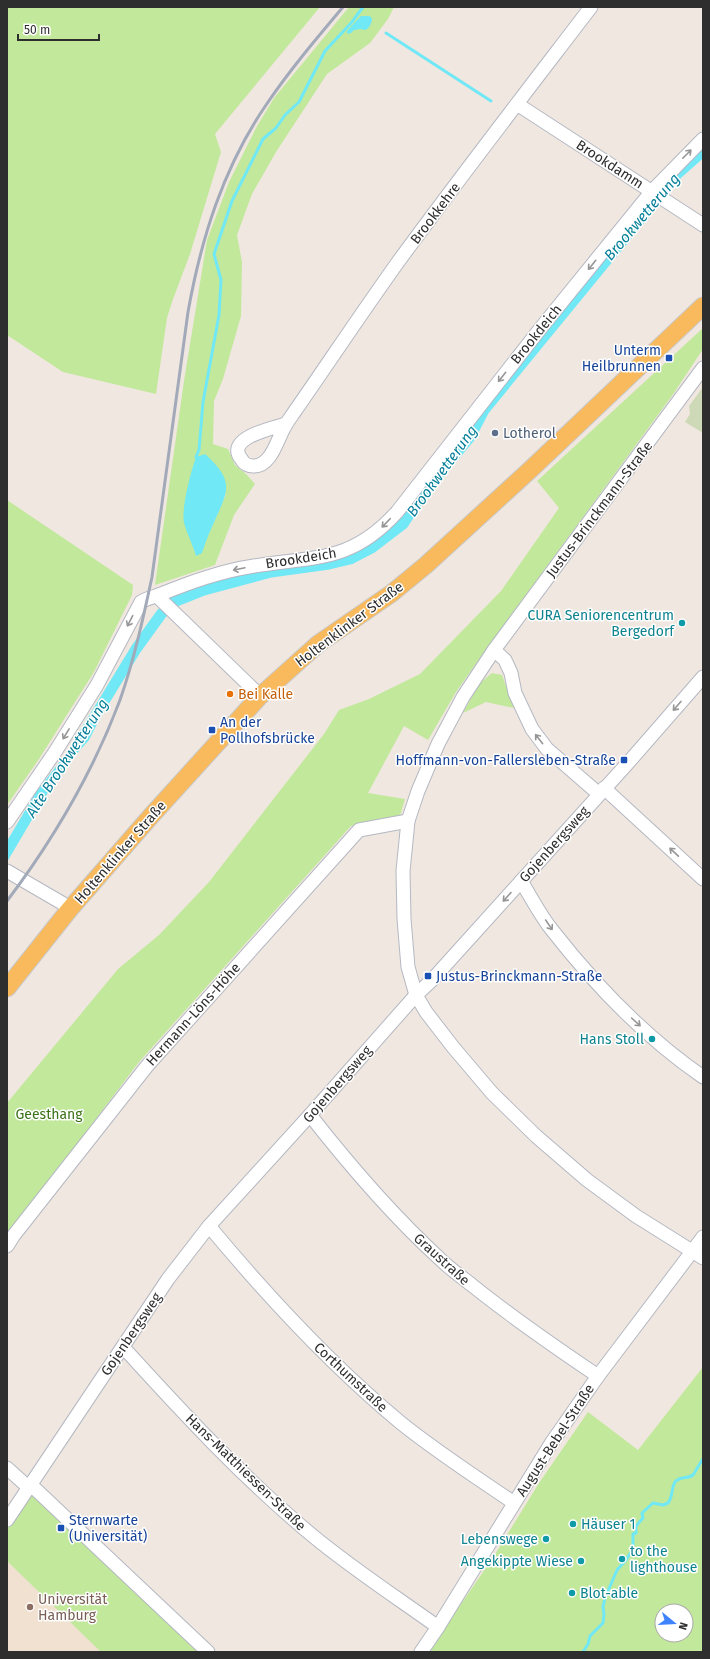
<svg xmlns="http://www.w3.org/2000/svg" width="710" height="1659" font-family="'Fira Sans',sans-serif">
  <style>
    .education { fill: #f1e1d0 }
    .green { fill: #c2e89b; fill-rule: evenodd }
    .cemetery { fill: #cedab7 }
    .water { fill: #70e8f5 }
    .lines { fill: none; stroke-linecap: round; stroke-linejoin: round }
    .stream { stroke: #70e8f5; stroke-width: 3 }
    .canal { stroke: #70e8f5; stroke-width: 11 }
    .minor-casing { stroke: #b4b8c2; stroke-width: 15 }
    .major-casing { stroke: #c9c9c9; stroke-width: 19 }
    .minor { stroke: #fff; stroke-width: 13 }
    .major { stroke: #f8ba5d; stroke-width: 17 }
    .rail { stroke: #a2a9b9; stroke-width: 3 }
    .oneway { stroke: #969696 }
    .transit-dot { fill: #1a4fb4; stroke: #fff; stroke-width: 1.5 }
    .service-dot { fill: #5c6f8a; stroke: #fff; stroke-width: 1.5 }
    .culture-dot { fill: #0f9aa8; stroke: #fff; stroke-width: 1.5 }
    .food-dot { fill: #e8710a; stroke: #fff; stroke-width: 1.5 }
    .education-dot { fill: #8d6e63; stroke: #fff; stroke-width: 1.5 }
    .labels { text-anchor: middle; stroke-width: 3; stroke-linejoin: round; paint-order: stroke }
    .street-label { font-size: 14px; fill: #2e2e2e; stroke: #fff }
    .transit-label { font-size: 14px; fill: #164399; stroke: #fff; text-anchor: start }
    .service-label { font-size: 14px; fill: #4e5e75; stroke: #fff; text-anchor: start }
    .culture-label { font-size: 14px; fill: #0d838f; stroke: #fff; text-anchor: end }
    .food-label { font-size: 14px; fill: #c56008; stroke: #fff; text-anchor: start }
    .park-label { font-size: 14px; fill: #397217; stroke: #fff }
    .education-label { font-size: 14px; fill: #785e54; stroke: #fff; text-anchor: start }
    .water-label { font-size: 15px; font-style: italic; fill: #08809a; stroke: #fff }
  </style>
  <rect width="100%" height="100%" fill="#f0e7e0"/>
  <polygon class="education" points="7,1561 101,1652 7,1652"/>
  <g class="green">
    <polygon points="7,7 320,7 215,134 221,152 190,254 172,302 167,318 156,394 63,372 7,335"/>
    <path d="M 349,7 L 394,7 L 388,19 L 370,43 L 327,74 L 276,152 L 252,194 L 237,235 L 242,262 L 241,316 L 223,379 L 214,401 L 213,444 L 228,449 L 235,465 L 246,474 L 255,484 L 234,515 L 215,565 L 155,585 L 184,381 L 207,240 L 229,182 L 256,128 L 274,98 ZM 227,492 L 211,528 L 196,555 L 193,545 Z"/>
    <polygon points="703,328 703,349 674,393 487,648 456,692 428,740 404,726 368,793 405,799 400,816 351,826 139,1062 7,1236 7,1103 118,969 159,935 209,882 324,734 339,710 369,699 420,674 501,591 559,508 537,481"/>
    <polygon points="7,500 133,585 132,595 94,672 39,759 7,805"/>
    <polygon points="492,673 502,675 514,708 486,702 463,713 479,684"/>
    <path d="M 703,1367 L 703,1652 L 428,1652 L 494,1556 L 539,1483 L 588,1412 L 638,1450 ZM 662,1611 L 686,1611 L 686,1635 L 662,1635 Z"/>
    <polygon points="33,1496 200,1652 101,1652 7,1561 7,1529 25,1498"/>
  </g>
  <polygon class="cemetery" points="703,387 703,433 685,422 690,414 689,406"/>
  <g class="water">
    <path d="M 361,16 L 369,16 L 372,18 C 372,23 370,27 366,30 L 360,29 L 354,30 L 351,33 L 347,34 L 347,31 Z"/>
    <path d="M 205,454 C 237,483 227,492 212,527 C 208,535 205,544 202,553 L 196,556 C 193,545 187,534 184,523 C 181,509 191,471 196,457 Z"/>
    <polygon points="99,720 89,740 60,772 7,862 7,841 36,792 79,737"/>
  </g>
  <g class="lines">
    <g class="stream">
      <polyline points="386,33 491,101"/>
      <polyline points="196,457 199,450 203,402 219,315 221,280 214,254 232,201 263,139 276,128 285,115 299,102 325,51 352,22 363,7"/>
      <path d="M 583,1652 L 588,1644 L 590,1636 L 603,1623 L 604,1614 L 603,1607 L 605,1598 L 617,1570 L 626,1560 L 633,1549 L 633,1534 L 636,1533 L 636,1526 L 643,1518 L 642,1513 L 653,1503 L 663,1505 L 668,1503 C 673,1497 671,1488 675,1482 C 680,1476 688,1479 693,1475 C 694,1474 701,1461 703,1459"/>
    </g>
    <polyline class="canal" points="78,744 136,649 162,613 174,602 204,590 271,572 329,564 350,559 373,547 403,524 423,493 470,437 484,410 678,173 703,151"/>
    <g class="minor-casing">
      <g id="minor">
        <polyline points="517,104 703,225"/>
        <polyline points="703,368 494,650 463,697 438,744 418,791 408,821 403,871 404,919 408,967 416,995 426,1012 453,1047 492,1093 536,1136 587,1180 636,1216 703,1258"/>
        <path d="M 286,424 C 273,428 223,438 242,460 C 244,464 249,466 253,466 C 271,467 277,440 284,428 C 287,422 291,417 295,411 C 329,362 363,311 398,262 C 461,176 526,92 591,7"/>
        <polyline points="157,596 253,689 259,697"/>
        <polyline points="494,650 505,660 511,673 515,693 532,729 547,749 599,794"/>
        <polyline points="604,788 703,879"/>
        <path d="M 7,822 L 55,752 L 97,685 L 141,602 C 147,598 154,597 161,594 C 191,582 221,571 254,566 C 315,556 351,563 397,512 L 540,329 L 652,191 L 703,139"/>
        <polyline points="7,871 62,903 69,910"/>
        <path d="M 521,881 C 531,897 540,915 552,930 C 595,985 645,1037 703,1077"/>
        <path d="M 310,1115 C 350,1166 392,1215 440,1259 C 450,1269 462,1277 473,1286 C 513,1318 555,1347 598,1376"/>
        <path d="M 209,1226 C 268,1297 330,1364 401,1423 C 437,1452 476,1477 514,1503"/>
        <polyline points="7,1246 14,1235 147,1066 359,830 408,821"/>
        <path d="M 123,1347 C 183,1413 244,1479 313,1536 C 353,1569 396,1597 438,1627"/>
        <polyline points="7,1468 28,1487"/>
        <polyline points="30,1484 208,1652"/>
        <polyline points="7,1520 168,1279 209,1226 310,1115 416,995 431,981 627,764 703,677"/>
        <polyline points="421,1652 438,1627 552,1442 598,1376 703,1237"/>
      </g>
    </g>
    <g class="major-casing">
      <polyline id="major" points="7,988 69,910 151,816 259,697 318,644 392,593 426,565 531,469 703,306"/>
    </g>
    <use href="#minor" class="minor"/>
    <use href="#major" class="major"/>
    <path class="rail" d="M 7,901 C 53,840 93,772 120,700 C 134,660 143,619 152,577 L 188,312 C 201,239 223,168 266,105 C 289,71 316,39 343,7"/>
  </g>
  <defs><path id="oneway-shaft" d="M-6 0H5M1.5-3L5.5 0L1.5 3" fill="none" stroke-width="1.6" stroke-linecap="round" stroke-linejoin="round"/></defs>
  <g class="oneway">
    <use href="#oneway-shaft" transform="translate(687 154) rotate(-45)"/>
    <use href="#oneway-shaft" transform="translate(592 265) rotate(129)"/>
    <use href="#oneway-shaft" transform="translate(502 377) rotate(128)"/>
    <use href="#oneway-shaft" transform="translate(386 523) rotate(134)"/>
    <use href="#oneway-shaft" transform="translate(239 569) rotate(168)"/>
    <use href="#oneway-shaft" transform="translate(130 621) rotate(117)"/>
    <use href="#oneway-shaft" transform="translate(677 706) rotate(131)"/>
    <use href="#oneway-shaft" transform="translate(66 734) rotate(122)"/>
    <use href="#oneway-shaft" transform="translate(539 739) rotate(-128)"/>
    <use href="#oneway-shaft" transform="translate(674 852) rotate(-137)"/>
    <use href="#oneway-shaft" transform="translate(507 897) rotate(132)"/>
    <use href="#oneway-shaft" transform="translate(549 925) rotate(56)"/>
    <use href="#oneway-shaft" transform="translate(636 1022) rotate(42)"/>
  </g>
  <g class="transit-dot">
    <rect x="665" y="354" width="8" height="8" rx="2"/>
    <rect x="208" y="726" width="8" height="8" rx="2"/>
    <rect x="620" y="756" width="8" height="8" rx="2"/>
    <rect x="424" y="972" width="8" height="8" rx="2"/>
    <rect x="57" y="1524" width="8" height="8" rx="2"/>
  </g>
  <circle class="service-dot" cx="495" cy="433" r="4"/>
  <g class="culture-dot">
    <circle cx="682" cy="623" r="4"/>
    <circle cx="652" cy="1039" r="4"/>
    <circle cx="573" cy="1524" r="4"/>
    <circle cx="546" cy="1539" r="4"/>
    <circle cx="622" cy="1559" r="4"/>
    <circle cx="581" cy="1561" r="4"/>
    <circle cx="572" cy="1593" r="4"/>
  </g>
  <circle class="food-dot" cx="230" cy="694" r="4"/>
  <circle class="education-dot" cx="30" cy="1607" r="4"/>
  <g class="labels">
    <g class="street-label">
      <text transform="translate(610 164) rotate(33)" y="5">Brookdamm</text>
      <text transform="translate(435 213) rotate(-53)" y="5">Brookkehre</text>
      <text transform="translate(536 334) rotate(-51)" y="5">Brookdeich</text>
      <text transform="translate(599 509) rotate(-53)" y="5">Justus-Brinckmann-Straße</text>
      <text transform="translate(301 558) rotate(-9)" y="5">Brookdeich</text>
      <text transform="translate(349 624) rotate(-37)" y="5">Holtenklinker Straße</text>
      <text transform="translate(554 844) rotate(-48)" y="5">Gojenbergsweg</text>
      <text transform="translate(120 852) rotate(-49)" y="5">Holtenklinker Straße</text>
      <text transform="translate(193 1014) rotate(-48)" y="5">Hermann-Löns-Höhe</text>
      <text transform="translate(337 1084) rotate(-49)" y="5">Gojenbergsweg</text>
      <text transform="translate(442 1259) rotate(42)" y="5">Graustraße</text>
      <text transform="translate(131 1334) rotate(-56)" y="5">Gojenbergsweg</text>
      <text transform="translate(351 1377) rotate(43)" y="5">Corthumstraße</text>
      <text transform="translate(555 1440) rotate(-57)" y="5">August-Bebel-Straße</text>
      <text transform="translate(246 1472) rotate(44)" y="5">Hans-Matthiessen-Straße</text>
    </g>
    <g class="transit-label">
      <text x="661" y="355" text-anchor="end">Unterm<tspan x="661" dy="16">Heilbrunnen</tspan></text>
      <text x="220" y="727">An der<tspan x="220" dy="16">Pollhofsbrücke</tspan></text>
      <text x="616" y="765" text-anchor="end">Hoffmann-von-Fallersleben-Straße</text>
      <text x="436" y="981">Justus-Brinckmann-Straße</text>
      <text x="69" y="1525">Sternwarte<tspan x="69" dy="16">(Universität)</tspan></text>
    </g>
    <g class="service-label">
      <text x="503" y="438">Lotherol</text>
    </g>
    <g class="culture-label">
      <text x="674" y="620">CURA Seniorencentrum<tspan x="674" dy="16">Bergedorf</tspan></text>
      <text x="644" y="1044">Hans Stoll</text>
      <text x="581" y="1529" text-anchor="start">Häuser 1</text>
      <text x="538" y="1544">Lebenswege</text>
      <text x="630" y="1556" text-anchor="start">to the<tspan x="630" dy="16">lighthouse</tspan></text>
      <text x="573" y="1566">Angekippte Wiese</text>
      <text x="580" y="1598" text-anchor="start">Blot-able</text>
    </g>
    <g class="food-label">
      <text x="238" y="699">Bei Kalle</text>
    </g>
    <g class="park-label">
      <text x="49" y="1119">Geesthang</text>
    </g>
    <g class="education-label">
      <text x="38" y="1604">Universität<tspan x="38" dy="16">Hamburg</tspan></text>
    </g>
    <g class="water-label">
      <text transform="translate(642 217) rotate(-50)" y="5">Brookwetterung</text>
      <text transform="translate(442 471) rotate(-54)" y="5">Brookwetterung</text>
      <text transform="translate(67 758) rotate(-57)" y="5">Alte Brookwetterung</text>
    </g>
  </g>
  <rect width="710" height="1659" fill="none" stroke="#2e2e2e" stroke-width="16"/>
  <g transform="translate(674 1623) rotate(108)"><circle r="19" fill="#ffffff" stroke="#ababab"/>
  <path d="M0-3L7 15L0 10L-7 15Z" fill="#3e82ff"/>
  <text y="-6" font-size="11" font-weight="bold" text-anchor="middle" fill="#2e2e2e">N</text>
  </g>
  <path d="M18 34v6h81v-6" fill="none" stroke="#2e2e2e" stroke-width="2"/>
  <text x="24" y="34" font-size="12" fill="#2e2e2e" stroke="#ffffff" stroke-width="3" paint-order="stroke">50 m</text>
</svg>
